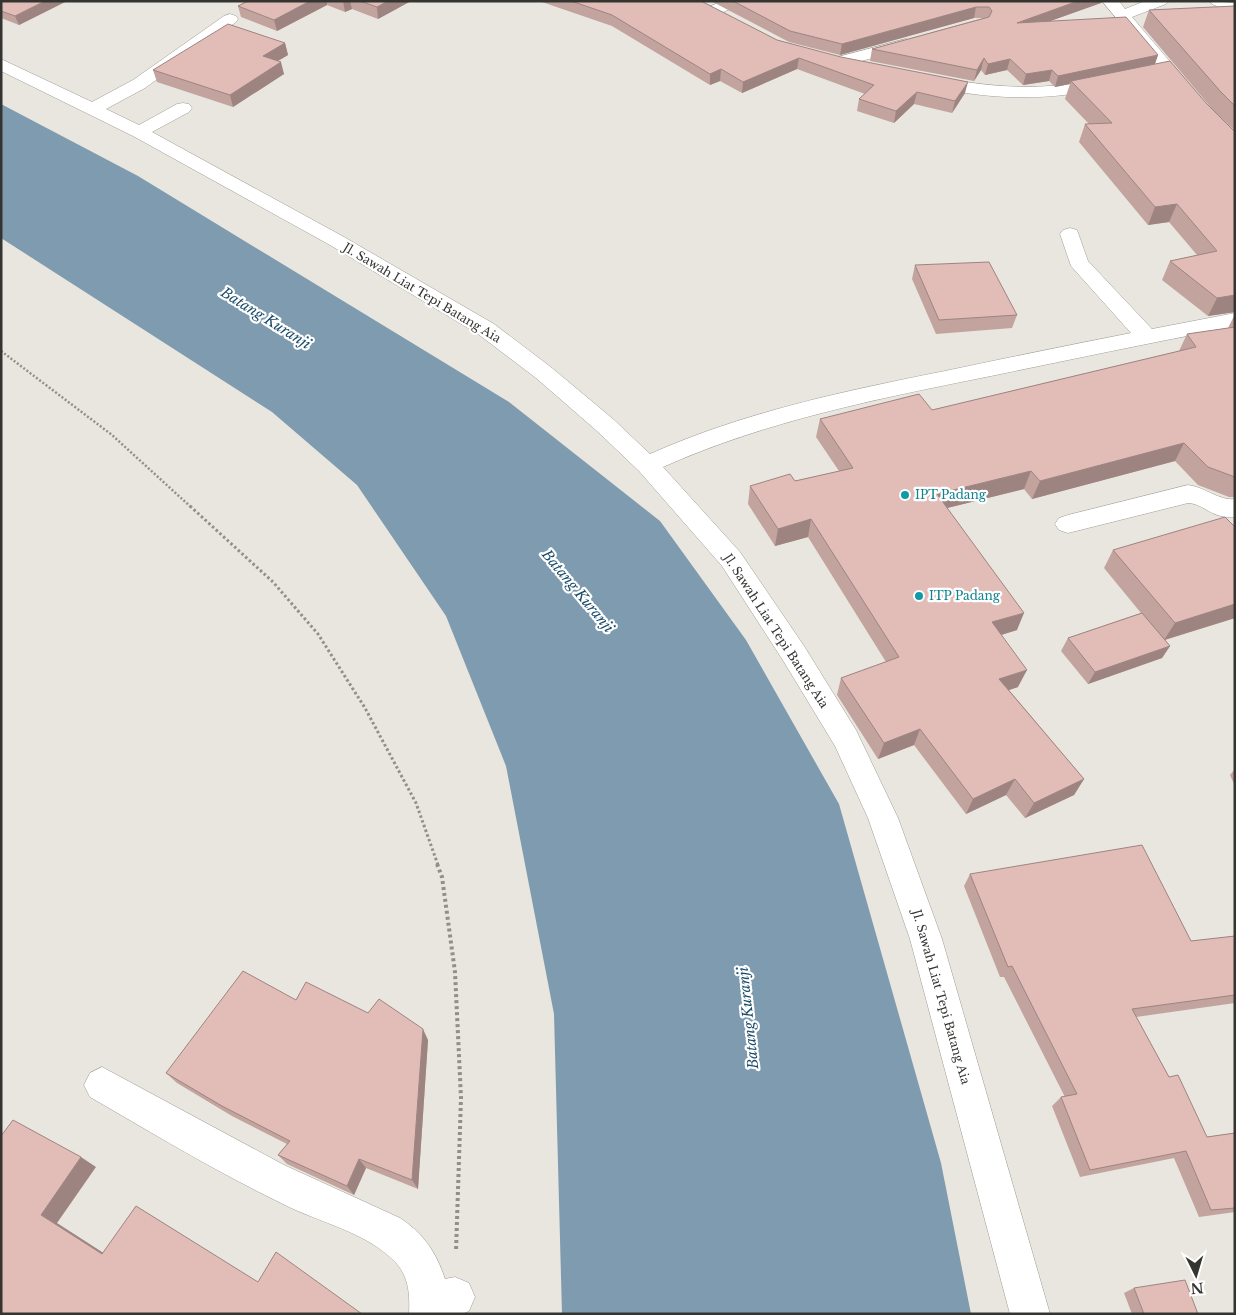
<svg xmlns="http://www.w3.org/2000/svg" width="1236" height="1315" font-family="'Libre Baskerville',serif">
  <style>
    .water { fill: #7f9baf }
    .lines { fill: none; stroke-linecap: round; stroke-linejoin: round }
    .minor-casing { stroke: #9e9c95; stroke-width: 1 }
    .major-casing { stroke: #9e9c95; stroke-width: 1 }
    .path-far2 { stroke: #908f89; stroke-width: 2.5; stroke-dasharray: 2 2; stroke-linecap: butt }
    .path-far1 { stroke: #908f89; stroke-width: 3; stroke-dasharray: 2.5 2.5; stroke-linecap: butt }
    .path { stroke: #908f89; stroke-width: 4; stroke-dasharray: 3 3; stroke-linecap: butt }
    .minor { fill: #fff; fill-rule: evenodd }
    .major { fill: #fff; fill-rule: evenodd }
    .wall { fill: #c2a39e }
    .shaded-wall { fill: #9e8481 }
    .building { fill: #e2bdb8; stroke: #9e8481 }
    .culture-dot { fill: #0f9aa8; stroke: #fff; stroke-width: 2 }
    .labels { text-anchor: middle; stroke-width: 4.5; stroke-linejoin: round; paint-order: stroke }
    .street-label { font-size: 12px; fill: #343431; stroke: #fff }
    .culture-label { font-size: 12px; fill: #0d838f; stroke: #fff; text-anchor: start }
    .water-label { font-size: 14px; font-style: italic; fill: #1b4d6b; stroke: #fff }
  </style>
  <rect width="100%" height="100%" fill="#e8e6de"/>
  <polygon class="water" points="1,104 138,176 509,402 660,521 746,640 839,804 941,1163 971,1314 562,1314 554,1014 506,766 446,616 357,485 272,412 1,238"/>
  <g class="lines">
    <g class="minor-casing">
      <g id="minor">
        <polygon points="723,1 745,1 743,4 718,14 706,14 704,11 706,8"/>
        <polygon points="1210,1 1235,3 1235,14 1212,4"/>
        <path d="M 230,14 L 236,16 L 238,19 L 236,22 L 145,88 L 106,109 L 139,125 L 177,104 L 183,103 L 189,104 L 192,108 L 189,112 L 152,132 L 344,237 L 494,324 L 552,368 L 613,419 L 650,454 C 744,412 845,391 945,371 C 1007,358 1069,345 1131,333 L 1071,266 L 1060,234 L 1063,230 L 1070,228 L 1077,230 L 1088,261 L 1152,329 L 1235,313 L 1235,327 C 1152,342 1069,360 986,377 C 876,399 766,421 663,467 L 740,552 L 804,646 L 856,730 L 898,818 L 942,939 L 1050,1314 L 1010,1314 L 910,939 L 868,818 L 835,746 L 784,662 L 722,566 L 639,471 L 597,431 L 536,378 L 478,334 L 330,245 L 133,136 L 1,71 L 1,59 L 92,102 L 133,80 L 224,16 Z"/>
        <polygon points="906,39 912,41 914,44 912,47 840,67 834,66 832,62 834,58"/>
        <path d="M 931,76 C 994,88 1040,92 1103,78 L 1109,79 L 1112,83 L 1109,87 C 1047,102 987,100 925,85 L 922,81 L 925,77 Z"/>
        <path d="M 1188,485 C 1205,487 1219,501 1235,499 L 1235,517 C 1211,519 1205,504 1188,503 L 1068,533 L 1059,530 L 1055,524 L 1059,518 L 1068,515 Z"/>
        <path d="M 102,1067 L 284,1165 L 400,1218 C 424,1234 436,1252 445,1279 L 455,1277 L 469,1283 L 475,1297 L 469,1311 L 462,1314 L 409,1314 C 410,1296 409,1278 397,1264 C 368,1232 320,1223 283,1204 C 217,1172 154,1134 90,1097 L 84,1085 L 90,1073 Z"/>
      </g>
    </g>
    <g class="major-casing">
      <polygon id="major" points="1102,1 1119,1 1125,9 1145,1 1168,1 1166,4 1132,17 1212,111 1235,134 1235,150 1229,149 1200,119"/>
    </g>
    <polyline class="path-far2" points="1,351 112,435 192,508"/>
    <polyline class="path-far1" points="190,506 273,582 318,634 365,708 416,803 438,865"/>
    <polyline class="path" points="437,864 442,877 455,972 461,1098 456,1251"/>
    <use href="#minor" class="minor"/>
    <use href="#major" class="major"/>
  </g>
  <g class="wall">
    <polygon points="1,1 67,1 19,25 1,18"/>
    <polygon points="248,1 411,1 378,19 352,9 345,12 327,5 277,31 241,17 238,6"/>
    <polygon points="539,1 701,1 777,40 965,93 952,113 914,104 894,123 857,111 859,99 865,94 797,69 742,93 720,81 710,85 612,26"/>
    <polygon points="711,1 1102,1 1101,3 1050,21 1158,55 1155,64 1170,61 1235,312 1208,316 1162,280 1170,261 1197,255 1169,222 1148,225 1079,142 1085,124 1089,124 1065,99 1070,84 1055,87 1049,81 1023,85 1007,70 985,75 981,70 974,81 870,61 872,49 983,18 974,18 840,55 789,42"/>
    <polygon points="1235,6 1235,131 1213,110 1143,27 1149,10"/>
    <polygon points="285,43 288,55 278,61 284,74 233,107 157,82 153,70"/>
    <polygon points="915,265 1017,315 1012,328 936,334 912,279"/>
    <polygon points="1235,314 1235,497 1229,497 1198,485 1175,461 1032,499 1024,489 947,508 1017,630 1001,635 1018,687 1009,690 1084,779 1074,795 1025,818 1006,795 966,814 914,745 878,759 837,695 841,678 886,662 808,537 775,546 748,504 750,486 795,481 839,471 816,437 820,419 932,410 1179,351 1187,334 1228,328"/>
    <polygon points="1235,527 1235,618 1165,640 1170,646 1162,658 1088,684 1061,651 1068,638 1141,613 1104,568 1113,550"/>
    <polygon points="1235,769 1235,786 1230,775"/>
    <polygon points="970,874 1191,941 1235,936 1235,1003 1136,1017 1169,1077 1207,1137 1235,1133 1235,1212 1199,1217 1174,1158 1080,1177 1052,1106 1061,1097 1065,1097 1004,977 1000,977 964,886"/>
    <polygon points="296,1000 368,1013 428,1040 418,1189 366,1168 354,1195 287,1164 278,1155 287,1144 232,1116 177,1083 166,1073"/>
    <polygon points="1134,1288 1198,1314 1132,1314 1124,1293"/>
  </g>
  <g class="shaded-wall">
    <polygon points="45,1 67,1 19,25 15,16"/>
    <polygon points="310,1 327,1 327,5 277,31 274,20"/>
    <polygon points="343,1 350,1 352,9 345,12"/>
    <polygon points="388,1 411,1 378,19 377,7"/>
    <polygon points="1078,1 1102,1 1101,3 1014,34 1017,23"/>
    <polygon points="976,7 974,18 840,55 842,44"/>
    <polygon points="285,43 288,55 266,68 263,56"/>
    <polygon points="1158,55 1154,66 1071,81 1070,84 1055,87 1058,76"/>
    <polygon points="799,58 797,69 742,93 743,82"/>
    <polygon points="984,58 981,70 974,81 977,70"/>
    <polygon points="1010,59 1007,70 985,75 988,64"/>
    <polygon points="281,62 284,74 233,107 230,95"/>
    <polygon points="721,69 720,81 710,85 710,74"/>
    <polygon points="1052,70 1049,81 1023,85 1026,74"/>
    <polygon points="968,82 965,93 952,113 955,101"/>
    <polygon points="917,92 914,104 894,123 896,111"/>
    <polygon points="1177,204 1169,222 1148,225 1155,207"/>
    <polygon points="1235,295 1235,312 1208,316 1217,298"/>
    <polygon points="1184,443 1175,461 1032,499 1040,481"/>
    <polygon points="1031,471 1024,489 931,512 937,494"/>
    <polygon points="811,519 808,537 775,546 778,529"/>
    <polygon points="1235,604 1235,618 1164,640 1175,623"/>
    <polygon points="1024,613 1017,630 985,640 992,622"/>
    <polygon points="1170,646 1162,658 1088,684 1095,672"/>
    <polygon points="1027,670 1018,687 991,696 999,679"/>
    <polygon points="920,729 914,745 878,759 884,743"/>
    <polygon points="1015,779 1006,795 966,814 973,799"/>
    <polygon points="1084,779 1074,795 1025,818 1034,803"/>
    <polygon points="423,1029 428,1040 418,1189 412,1180"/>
    <polygon points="81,1157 96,1167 57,1223 116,1261 102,1254 41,1215"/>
    <polygon points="359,1159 366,1168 354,1195 347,1186"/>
  </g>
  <g class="building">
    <polygon points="1,1 45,1 15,16 1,11"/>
    <polygon points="248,1 310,1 274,20 238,6"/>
    <polygon points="360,1 388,1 377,7"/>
    <polygon points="571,1 701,1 777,40 841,57 968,82 955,101 917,92 896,111 859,99 874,85 799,58 743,82 721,69 710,74 612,15"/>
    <polygon points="733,1 1078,1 1017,23 1126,17 1158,55 1058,76 1052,70 1026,74 1010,59 988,64 984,58 977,70 872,49 989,17 992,11 989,7 976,7 842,44 790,31"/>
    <polygon points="1235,6 1235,106 1221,92 1149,10"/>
    <polygon points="228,24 285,43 263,56 281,62 230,95 153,70"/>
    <polygon points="1170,61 1206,103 1235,132 1235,295 1217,298 1170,261 1217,251 1177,204 1155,207 1085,124 1112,123 1071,81"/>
    <polygon points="989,262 1017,315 939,320 915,265"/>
    <polygon points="1235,327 1235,477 1208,467 1184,443 1040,481 1031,471 937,494 1024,613 992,622 1027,670 999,679 1084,779 1034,803 1015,779 973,799 920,729 884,743 841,678 899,657 811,519 778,529 750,486 790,474 795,481 853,468 820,419 919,394 932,410 1196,347 1187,334"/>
    <polygon points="1225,517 1235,527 1235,604 1175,623 1113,550"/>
    <polygon points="1142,613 1170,646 1095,672 1068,638"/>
    <polygon points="1142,845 1191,941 1235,936 1235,995 1132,1009 1169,1077 1178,1075 1207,1137 1235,1133 1235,1208 1211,1210 1186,1151 1090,1170 1061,1097 1077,1094 1012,966 1008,967 970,874"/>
    <polygon points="243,971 296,1000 306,982 368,1013 379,999 423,1029 412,1180 359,1159 347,1186 278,1155 290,1141 222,1106 166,1073"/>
    <polygon points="13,1120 81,1157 41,1215 102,1254 136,1206 258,1282 276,1252 362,1314 1,1314 1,1136"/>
    <polygon points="1185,1280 1198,1314 1144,1314 1134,1288"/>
  </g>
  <g class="culture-dot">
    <circle cx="905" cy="495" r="5"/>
    <circle cx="919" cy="596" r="5"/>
  </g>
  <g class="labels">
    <g class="street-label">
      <text transform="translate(422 293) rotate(31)" y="4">Jl. Sawah Liat Tepi Batang Aia</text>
      <text transform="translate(776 631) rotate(57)" y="4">Jl. Sawah Liat Tepi Batang Aia</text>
      <text transform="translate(941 997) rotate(74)" y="4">Jl. Sawah Liat Tepi Batang Aia</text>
    </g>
    <g class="culture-label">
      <text x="915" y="499">IPT Padang</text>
      <text x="929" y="600">ITP Padang</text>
    </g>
    <g class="water-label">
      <text transform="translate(266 318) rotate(32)" y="5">Batang Kuranji</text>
      <text transform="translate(578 591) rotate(50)" y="5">Batang Kuranji</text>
      <text transform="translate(748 1018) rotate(-96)" y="5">Batang Kuranji</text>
    </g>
  </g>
  <rect width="1236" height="1315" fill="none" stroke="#343431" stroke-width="5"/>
  <g transform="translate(1196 1275) rotate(175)" stroke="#ffffff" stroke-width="4" paint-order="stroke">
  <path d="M0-4L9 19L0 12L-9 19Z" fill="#343431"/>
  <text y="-8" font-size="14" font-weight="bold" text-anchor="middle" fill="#343431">N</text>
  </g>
</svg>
